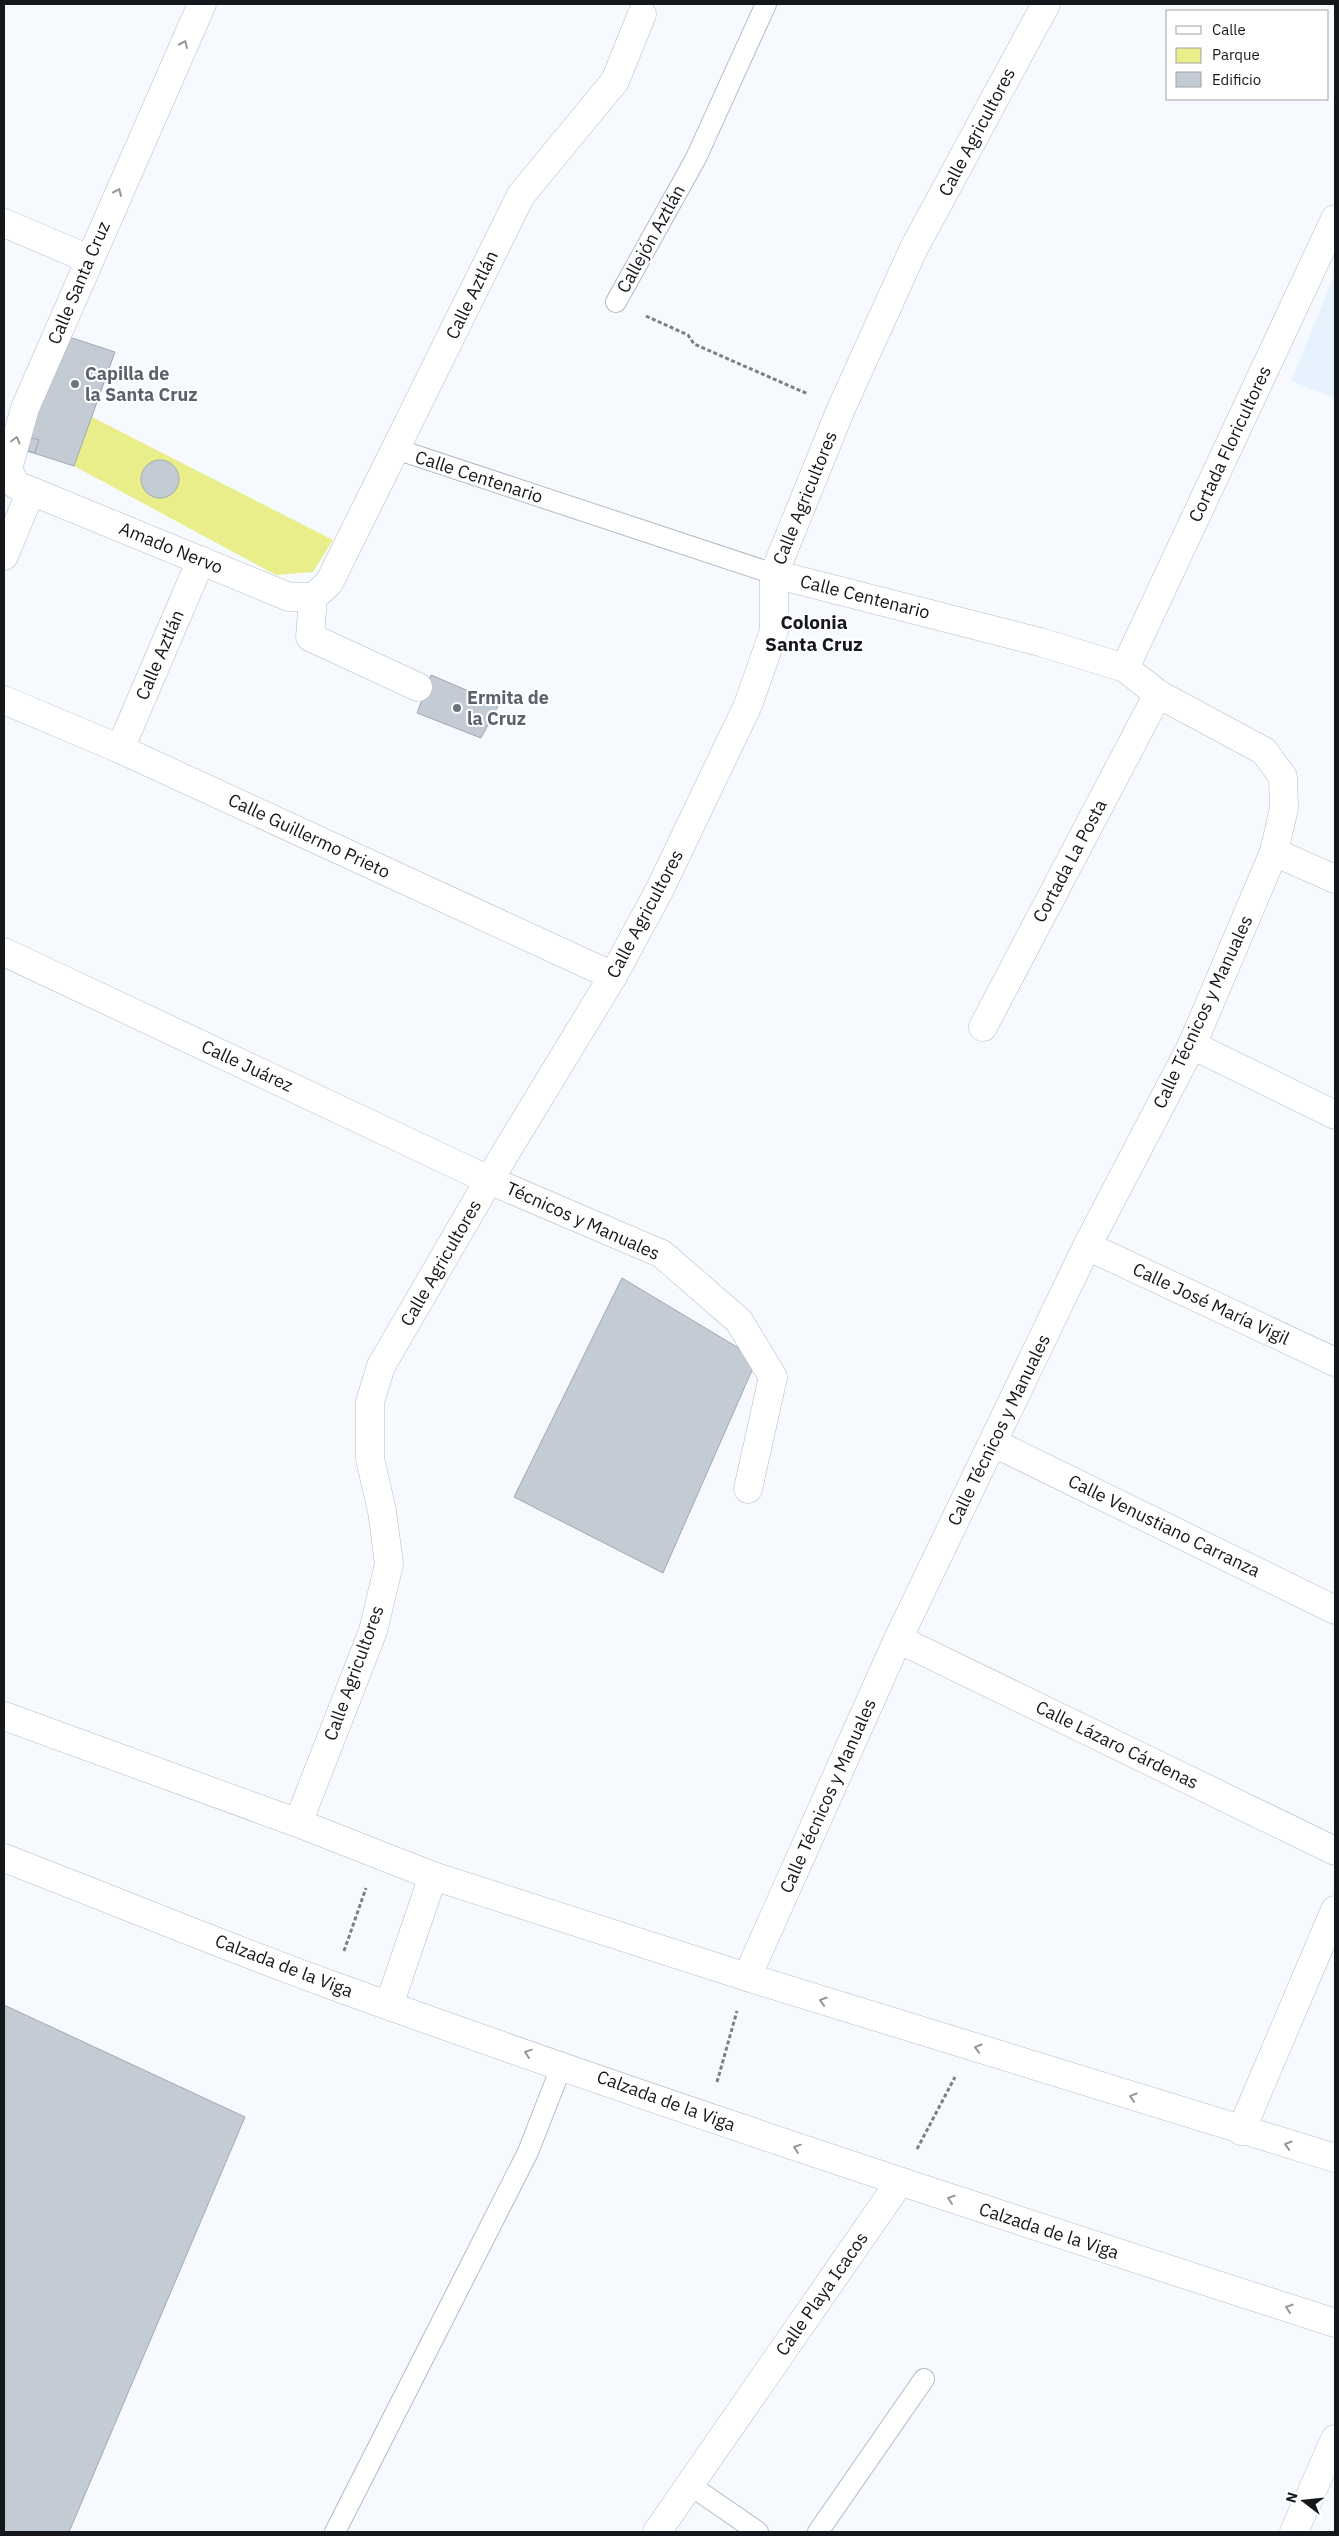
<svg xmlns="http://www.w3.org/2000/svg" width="1339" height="2536" font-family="'IBM Plex Sans',sans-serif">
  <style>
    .built { fill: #e6f2fe }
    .green { fill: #e9ee8a }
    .building { fill: #c3ccd5; stroke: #9fa8b1 }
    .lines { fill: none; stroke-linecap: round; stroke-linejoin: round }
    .lane-casing { stroke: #b2bbc4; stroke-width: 22 }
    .street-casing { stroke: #b2bbc4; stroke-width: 29 }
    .primary-casing { stroke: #b2bbc4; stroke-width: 29 }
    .path { stroke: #7c8084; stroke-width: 3; stroke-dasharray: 4 2.5; stroke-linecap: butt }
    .lane { stroke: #fff; stroke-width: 20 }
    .street { stroke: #fff; stroke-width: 28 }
    .primary { stroke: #fff; stroke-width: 28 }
    .oneway { stroke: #959798 }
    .worship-dot { fill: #6b7280; stroke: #fff; stroke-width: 2 }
    .labels { text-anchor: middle; stroke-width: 4; stroke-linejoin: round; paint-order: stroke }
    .street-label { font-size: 18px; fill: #14171b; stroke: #fff }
    .worship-label { font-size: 18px; font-weight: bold; fill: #5b616d; stroke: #fff; text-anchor: start }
    .neighbourhood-label { font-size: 19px; font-weight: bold; fill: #14171b; stroke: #fff }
  </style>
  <rect width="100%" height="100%" fill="#f6fafe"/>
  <polygon class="built" points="1335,273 1335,398 1291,381"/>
  <polygon class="green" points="92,417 333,540 313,572 276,575 74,466"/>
  <g class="building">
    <polygon points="63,335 115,352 74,466 24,450"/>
    <polygon points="28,437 39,440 35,453 24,450"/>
    <circle cx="160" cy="479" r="19"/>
    <polygon points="431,675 499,704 481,738 417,713"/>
    <polygon points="622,1278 757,1359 663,1573 514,1497"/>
    <polygon points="4,2005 245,2117 69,2532 4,2532"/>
  </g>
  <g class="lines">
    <g class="lane-casing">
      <g id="lane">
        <polyline points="616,302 696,158 766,4"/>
        <polyline points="396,449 774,574"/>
        <polyline points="690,2485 758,2532"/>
        <polyline points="335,2532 528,2152 562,2065"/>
        <polyline points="818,2532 924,2379"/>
      </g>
    </g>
    <g class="street-casing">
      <g id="street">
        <polyline points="4,223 89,259"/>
        <polyline points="31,491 289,597 313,597"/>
        <polyline points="4,556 31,491 16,485 8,469 25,408 202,4"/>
        <polyline points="313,597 329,583 521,195 615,81 642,14"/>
        <polyline points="313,597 310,637 418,687"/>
        <polyline points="1125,668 1335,219"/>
        <polyline points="4,700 120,749 613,976"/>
        <polyline points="120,749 201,560"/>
        <polyline points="1274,852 1335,879"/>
        <polyline points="4,952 489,1180 662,1254 739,1321 773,1377 748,1489"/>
        <polyline points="983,1027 1158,694"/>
        <polyline points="1192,1045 1335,1115"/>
        <polyline points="1087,1246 1335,1362"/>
        <polyline points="994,1443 1335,1610"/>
        <polyline points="898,1639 1335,1851"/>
        <polyline points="298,1823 373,1631 389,1564 382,1511 370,1459 370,1402 381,1366 489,1180 613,976 660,889 748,705 774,631 774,574 841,409 914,248 1046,4"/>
        <polyline points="747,1977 898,1639 1087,1246 1192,1045 1274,852 1284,808 1283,777 1264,751 1158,694 1125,668 1040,642 774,574"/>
        <polyline points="1241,2131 1335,1910"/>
        <polyline points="657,2532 899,2183"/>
        <polyline points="1294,2532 1335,2439"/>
      </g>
    </g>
    <g class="primary-casing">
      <g id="primary">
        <polyline points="4,1716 298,1823 433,1876 747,1977 1335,2158"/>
        <path d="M 4,1858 C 114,1900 223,1946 334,1986 C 665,2106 1000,2215 1335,2323"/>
        <polyline points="389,2005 433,1876"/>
      </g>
    </g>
    <g class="path">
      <polyline points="646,316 688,335 694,344 808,394"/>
      <polyline points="344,1951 366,1888"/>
      <polyline points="717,2082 737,2011"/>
      <polyline points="917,2149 955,2077"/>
    </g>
    <use href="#lane" class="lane"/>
    <use href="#street" class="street"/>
    <use href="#primary" class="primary"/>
  </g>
  <defs><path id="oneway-chevron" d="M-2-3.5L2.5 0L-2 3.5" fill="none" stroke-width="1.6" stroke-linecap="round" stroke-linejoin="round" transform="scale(1.25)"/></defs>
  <g class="oneway">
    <use href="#oneway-chevron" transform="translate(184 44) rotate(-66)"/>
    <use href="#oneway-chevron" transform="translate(118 192) rotate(-66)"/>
    <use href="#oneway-chevron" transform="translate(16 440) rotate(-75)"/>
    <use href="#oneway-chevron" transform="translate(823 2001) rotate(-163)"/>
    <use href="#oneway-chevron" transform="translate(978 2048) rotate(-163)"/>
    <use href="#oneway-chevron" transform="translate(528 2053) rotate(-161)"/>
    <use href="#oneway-chevron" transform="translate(1133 2097) rotate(-163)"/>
    <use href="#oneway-chevron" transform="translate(1288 2145) rotate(-164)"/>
    <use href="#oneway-chevron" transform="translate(797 2148) rotate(-161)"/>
    <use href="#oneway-chevron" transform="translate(951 2199) rotate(-162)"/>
    <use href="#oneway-chevron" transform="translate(1289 2308) rotate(-162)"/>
  </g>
  <g class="worship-dot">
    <circle cx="75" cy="384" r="5"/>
    <circle cx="457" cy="708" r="5"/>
  </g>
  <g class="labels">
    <g class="street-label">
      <text transform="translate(977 132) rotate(-62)" y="6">Calle Agricultores</text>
      <text transform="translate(651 239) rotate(-61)" y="6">Callejón Aztlán</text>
      <text transform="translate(79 283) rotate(-67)" y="6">Calle Santa Cruz</text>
      <text transform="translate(472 295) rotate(-64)" y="6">Calle Aztlán</text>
      <text transform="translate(1230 444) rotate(-65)" y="6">Cortada Floricultores</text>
      <text transform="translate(479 477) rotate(18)" y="6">Calle Centenario</text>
      <text transform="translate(805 498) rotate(-68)" y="6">Calle Agricultores</text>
      <text transform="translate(171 548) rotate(22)" y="6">Amado Nervo</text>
      <text transform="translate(865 597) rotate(14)" y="6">Calle Centenario</text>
      <text transform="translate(160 655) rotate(-67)" y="6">Calle Aztlán</text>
      <text transform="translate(309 836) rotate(25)" y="6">Calle Guillermo Prieto</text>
      <text transform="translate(1070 861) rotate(-62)" y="6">Cortada La Posta</text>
      <text transform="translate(645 914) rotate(-62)" y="6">Calle Agricultores</text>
      <text transform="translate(1203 1012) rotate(-65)" y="6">Calle Técnicos y Manuales</text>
      <text transform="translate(247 1066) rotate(25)" y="6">Calle Juárez</text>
      <text transform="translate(583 1221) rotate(24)" y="6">Técnicos y Manuales</text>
      <text transform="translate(441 1263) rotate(-60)" y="6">Calle Agricultores</text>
      <text transform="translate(1211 1304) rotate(25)" y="6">Calle José María Vigil</text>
      <text transform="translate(999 1430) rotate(-64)" y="6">Calle Técnicos y Manuales</text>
      <text transform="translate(1164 1526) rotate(26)" y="6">Calle Venustiano Carranza</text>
      <text transform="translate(354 1673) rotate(-70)" y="6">Calle Agricultores</text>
      <text transform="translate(1117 1745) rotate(26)" y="6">Calle Lázaro Cárdenas</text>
      <text transform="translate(828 1796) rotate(-66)" y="6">Calle Técnicos y Manuales</text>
      <text transform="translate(284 1966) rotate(21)" y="6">Calzada de la Viga</text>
      <text transform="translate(666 2101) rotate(20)" y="6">Calzada de la Viga</text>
      <text transform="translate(1049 2231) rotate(18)" y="6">Calzada de la Viga</text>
      <text transform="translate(822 2294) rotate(-55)" y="6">Calle Playa Icacos</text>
    </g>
    <g class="worship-label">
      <text x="85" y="380">Capilla de<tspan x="85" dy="21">la Santa Cruz</tspan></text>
      <text x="467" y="704">Ermita de<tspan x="467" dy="21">la Cruz</tspan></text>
    </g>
    <g class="neighbourhood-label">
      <text x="814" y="629">Colonia<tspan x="814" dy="22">Santa Cruz</tspan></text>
    </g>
  </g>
  <rect width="1339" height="2536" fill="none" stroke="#14171b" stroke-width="10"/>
  <rect x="1166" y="10" width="162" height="90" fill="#ffffff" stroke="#a1a2a4"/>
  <rect x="1176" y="26" width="25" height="8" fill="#ffffff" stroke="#a1a2a4"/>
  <text x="1212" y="35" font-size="15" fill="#14171b">Calle</text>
  <rect x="1176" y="48" width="25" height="15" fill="#e9ee8a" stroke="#a1a2a4"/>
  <text x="1212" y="60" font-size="15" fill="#14171b">Parque</text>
  <rect x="1176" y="72" width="25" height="15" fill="#c3ccd5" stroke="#a1a2a4"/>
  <text x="1212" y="85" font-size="15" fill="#14171b">Edificio</text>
  <g transform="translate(1304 2501) rotate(286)" stroke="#ffffff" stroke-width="4" paint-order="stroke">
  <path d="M0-4L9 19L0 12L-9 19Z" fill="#14171b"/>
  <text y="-8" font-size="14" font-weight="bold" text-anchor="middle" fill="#14171b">N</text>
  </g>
</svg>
